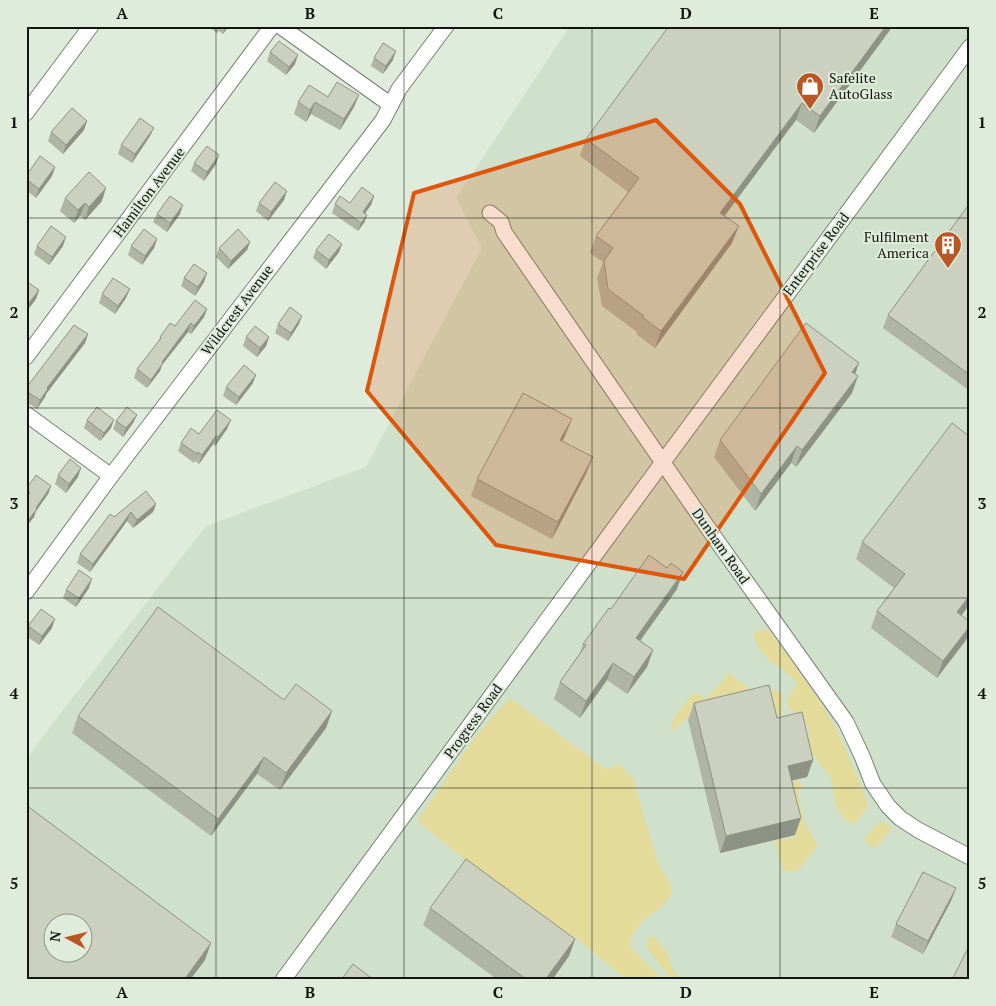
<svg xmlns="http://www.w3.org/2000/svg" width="996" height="1006" font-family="'PT Serif',serif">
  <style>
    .built { fill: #cfe1ca; fill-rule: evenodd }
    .green { fill: #e4da9a }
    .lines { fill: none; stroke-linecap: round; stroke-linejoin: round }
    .minor-casing { stroke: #758172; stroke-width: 17 }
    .minor { stroke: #fff; stroke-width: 15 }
    .wall { fill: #afb4a3 }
    .shaded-wall { fill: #8e9285 }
    .building { fill: #cbd1be; stroke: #8e9285; fill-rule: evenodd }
    .marked { fill: #dd560c; fill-opacity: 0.2; stroke: #dd560c; stroke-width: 4; stroke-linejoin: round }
    .grid { fill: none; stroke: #121611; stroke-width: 1; stroke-opacity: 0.55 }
    .labels { text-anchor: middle; stroke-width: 4; stroke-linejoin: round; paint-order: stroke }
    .poi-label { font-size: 14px; fill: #121611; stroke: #dfecdb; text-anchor: start }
    .street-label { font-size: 14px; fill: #121611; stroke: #dfecdb }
    .neatline { fill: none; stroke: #121611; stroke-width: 2 }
    .grid-label { font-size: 16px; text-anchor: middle; font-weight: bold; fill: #121611 }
  </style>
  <rect width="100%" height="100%" fill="#dfecdb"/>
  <path class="built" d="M 570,26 L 970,26 L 970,980 L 26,980 L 26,760 L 50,727 L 206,526 L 366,467 L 482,248 L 456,198 ZM 52,924 L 82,924 L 82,954 L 52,954 Z"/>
  <g class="green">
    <path d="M 767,629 L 785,652 L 818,698 L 837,730 L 868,803 C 865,812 860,818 853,825 L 843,817 L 835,803 L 831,778 L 810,750 L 808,726 L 803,721 L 789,709 L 787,700 L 798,683 L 778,666 L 772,664 L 759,648 L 754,639 L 754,635 L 755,632 Z"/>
    <path d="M 729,673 L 763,700 L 687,718 L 671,732 C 670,718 684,705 692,695 L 696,692 L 704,698 L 707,698 Z"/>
    <path d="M 774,689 L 783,695 C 780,702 783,707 782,714 L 778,716 L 774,716 L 768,697 Z"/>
    <polygon points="510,698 607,770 619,764 625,770 633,779 658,863 671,886 672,892 667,901 658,910 642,921 631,937 631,948 663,980 627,980 576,938 524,907 417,821 478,733"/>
    <path d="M 799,780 L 802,787 L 798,791 C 801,814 805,826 818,846 L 797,871 L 783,871 L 775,841 L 796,837 L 784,784 Z"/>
    <polygon points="879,822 884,822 892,828 875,849 864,839"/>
    <polygon points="649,937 655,937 667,953 671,966 680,980 672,980 646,947"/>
  </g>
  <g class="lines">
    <g class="minor-casing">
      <g id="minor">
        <polyline points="280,26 391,105"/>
        <polyline points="26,113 91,26"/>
        <polyline points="490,213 501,222 504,232 717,541 846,722 862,756 873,784 888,806 900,818 918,830 970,857"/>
        <polyline points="26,357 272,26"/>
        <polyline points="26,414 111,476"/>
        <polyline points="26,592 111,476 383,120 399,89 446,26"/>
        <polyline points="283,980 663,462 970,47"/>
      </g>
    </g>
    <use href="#minor" class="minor"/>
  </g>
  <g class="wall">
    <polygon points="208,26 229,26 223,34 219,31 217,33"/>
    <polygon points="890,30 814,133 796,120 724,216 732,243 655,348 636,334 637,332 602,306 597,278 603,262 590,253 596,236 628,192 580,156 586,139"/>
    <polygon points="270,52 295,64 286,75 267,61"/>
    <polygon points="374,58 393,60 383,74 371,66"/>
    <polygon points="359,95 354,107 340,130 311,114 306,122 294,114 298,102 328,97"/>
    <polygon points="87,121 84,130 63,154 48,141 51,132"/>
    <polygon points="154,128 150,136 132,163 118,154 121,145"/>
    <polygon points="194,163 216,164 204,181 191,171"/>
    <polygon points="55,167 52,176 36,198 26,190 26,176"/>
    <polygon points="374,196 371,205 365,213 367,215 364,223 358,231 332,213 335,204 350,203"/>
    <polygon points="65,198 102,201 85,220 80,216 74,223 60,211"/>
    <polygon points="284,200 268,221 256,211 259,203"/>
    <polygon points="970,203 970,391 883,328 888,315"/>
    <polygon points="157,214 180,214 167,232 153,222"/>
    <polygon points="157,239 154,248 142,265 128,255 131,246"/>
    <polygon points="250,242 247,250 228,269 216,257 219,248"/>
    <polygon points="342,244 339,252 326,269 313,258 316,250"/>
    <polygon points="37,246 63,246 49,265 34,254"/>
    <polygon points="207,273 204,282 195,296 181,286 184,278"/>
    <polygon points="26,281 39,290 36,299 26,312"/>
    <polygon points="102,294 126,298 115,314 99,303"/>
    <polygon points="207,309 204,317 191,334 188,332 162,365 160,371 147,388 134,378 137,369 158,343 160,337 175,326"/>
    <polygon points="278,324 299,324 288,341 275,333"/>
    <polygon points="88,334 85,343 46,394 45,397 37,409 26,402 26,388"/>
    <polygon points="246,337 269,337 266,346 257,357 243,346"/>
    <polygon points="855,374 852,393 796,467 791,463 755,511 714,457 720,440"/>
    <polygon points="253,383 236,405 223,396 226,387"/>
    <polygon points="137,415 133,423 123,437 113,429 116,421"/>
    <polygon points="87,420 111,428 100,441 84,428"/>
    <polygon points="227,429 215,446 213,444 199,464 195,461 194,463 178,451 181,443 199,434"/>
    <polygon points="565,436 563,441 586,474 552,539 471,496 477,479"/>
    <polygon points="970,437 970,604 961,615 966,640 937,678 871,628 877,611 894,588 856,559 862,542"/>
    <polygon points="58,475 78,477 66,493 55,484"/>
    <polygon points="51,486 48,494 36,511 34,517 26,527 26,489"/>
    <polygon points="156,504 153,512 133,528 127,521 90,572 77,563 80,554 114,517"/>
    <polygon points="89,588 76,607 63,598 66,590"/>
    <polygon points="677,589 640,640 653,650 647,667 627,694 607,680 580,718 554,699 560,682 580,653 583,644 611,609"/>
    <polygon points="28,626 52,628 39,645 26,636 26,631"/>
    <polygon points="284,700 332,711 326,728 280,790 257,774 211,836 72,733 78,716"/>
    <polygon points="694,703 777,718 813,760 807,777 792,780 795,835 720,853 688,720"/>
    <polygon points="956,888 951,901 923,954 891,937 896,924"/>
    <polygon points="430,908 575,939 569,956 552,980 498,980 423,925"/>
  </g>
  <g class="shaded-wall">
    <polygon points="226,26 229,26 223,34"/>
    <polygon points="886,26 891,26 890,30 814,133 820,116"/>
    <polygon points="396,51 393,60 383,74 386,66"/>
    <polygon points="298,55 295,64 286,75 289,67"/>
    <polygon points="359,95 354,107 340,130 344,119"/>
    <polygon points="315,102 311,114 306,122 310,110"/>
    <polygon points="802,103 796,120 714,230 720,213"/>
    <polygon points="87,121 84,130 63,154 66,145"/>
    <polygon points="154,128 150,136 132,163 135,154"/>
    <polygon points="219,155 216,164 204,181 207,172"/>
    <polygon points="55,167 52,176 36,198 39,189"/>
    <polygon points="106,188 102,201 85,220 89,207"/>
    <polygon points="287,191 284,200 268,221 271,212"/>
    <polygon points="374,196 371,205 360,220 363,212"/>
    <polygon points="85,203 80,216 74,223 78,210"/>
    <polygon points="183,205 180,214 167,232 170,223"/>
    <polygon points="367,215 364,223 358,231 361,223"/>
    <polygon points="739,226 732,243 655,348 661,331"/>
    <polygon points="66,237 63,246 49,265 52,257"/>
    <polygon points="157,239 154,248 142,265 145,256"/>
    <polygon points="250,242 247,250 228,269 231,261"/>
    <polygon points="342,244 339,252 326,269 329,260"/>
    <polygon points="207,273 204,282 195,296 198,287"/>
    <polygon points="130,289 126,298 115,314 118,306"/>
    <polygon points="39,290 36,299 26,312 29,303"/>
    <polygon points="207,309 204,317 191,334 194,326"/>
    <polygon points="302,316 299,324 288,341 291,333"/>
    <polygon points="191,323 188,332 162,365 160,371 147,388 151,380 162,362"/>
    <polygon points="88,334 85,343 46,394 45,397 37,409 40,400 47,388"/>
    <polygon points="269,337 266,346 257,357 260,348"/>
    <polygon points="859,363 853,380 852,372"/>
    <polygon points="256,375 253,383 236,405 239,397"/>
    <polygon points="858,376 852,393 796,467 802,450"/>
    <polygon points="137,415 133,423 123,437 126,428"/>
    <polygon points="572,419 565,436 554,457 560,440"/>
    <polygon points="114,420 111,428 100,441 104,433"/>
    <polygon points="231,420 227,429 215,446 218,437"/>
    <polygon points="216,436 213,444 199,464 202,455"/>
    <polygon points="797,446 791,463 755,511 761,494"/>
    <polygon points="593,457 586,474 552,539 558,522"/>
    <polygon points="81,468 78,477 66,493 69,484"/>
    <polygon points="51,486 48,494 36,511 34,517 26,527 26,523"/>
    <polygon points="156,504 153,512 133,528 137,520"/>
    <polygon points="131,512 127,521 90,572 93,564"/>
    <polygon points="683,572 677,589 630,655 636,638"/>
    <polygon points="92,579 89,588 76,607 79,598"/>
    <polygon points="970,595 970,604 951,629 957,612"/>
    <polygon points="55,619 52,628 39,645 42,636"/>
    <polygon points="970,626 970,630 966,640 937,678 943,661"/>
    <polygon points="653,650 647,667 627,694 634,677"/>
    <polygon points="613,663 607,680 580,718 586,701"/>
    <polygon points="332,711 326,728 280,790 286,773"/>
    <polygon points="264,757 257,774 211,836 218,819"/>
    <polygon points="813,760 807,777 782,783 788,766"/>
    <polygon points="801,818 795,835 720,853 726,836"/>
    <polygon points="956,888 951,901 923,954 928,941"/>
    <polygon points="575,939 569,956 552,980 545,980"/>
    <polygon points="211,943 205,960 190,980 184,980"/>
  </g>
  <g class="building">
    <polygon points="669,26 886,26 820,116 802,103 720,213 739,226 661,331 642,317 644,316 608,289 604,261 613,248 596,236 639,178 586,139"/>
    <polygon points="279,41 298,55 289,67 270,52"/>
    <polygon points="383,43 396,51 386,66 374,58"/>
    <polygon points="337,82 359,95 344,119 315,102 310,110 298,102 309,85 328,97"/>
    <polygon points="72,108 87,121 66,145 51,132"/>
    <polygon points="140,118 154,128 135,154 121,145"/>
    <polygon points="207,146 219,155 207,172 194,163"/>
    <polygon points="40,156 55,167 39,189 26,179 26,176"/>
    <polygon points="89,172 106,188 89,207 85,203 78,210 65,198"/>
    <polygon points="275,182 287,191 271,212 259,203"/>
    <polygon points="362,187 374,196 363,212 367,215 361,223 335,204 340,196 350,203"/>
    <polygon points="170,196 183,205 170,223 157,214"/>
    <polygon points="970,203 970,375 888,315"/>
    <polygon points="51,226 66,237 52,257 37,246"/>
    <polygon points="144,229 157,239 145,256 131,246"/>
    <polygon points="238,229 250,242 231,261 219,248"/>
    <polygon points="329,234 342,244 329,260 316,250"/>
    <polygon points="194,264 207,273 198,287 184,278"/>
    <polygon points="113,278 130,289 118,306 102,294"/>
    <polygon points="26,281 39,290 29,303 26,301"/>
    <polygon points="195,300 207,309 194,326 191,323 162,362 163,363 151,380 137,369 161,338 160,337 170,323 175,326"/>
    <polygon points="290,307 302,316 291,333 278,324"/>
    <polygon points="806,323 859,363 852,372 858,376 802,450 797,446 761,494 720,440"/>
    <polygon points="74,325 88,334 47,388 48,389 40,400 26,391 26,388"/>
    <polygon points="255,326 269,337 260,348 246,337"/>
    <polygon points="244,365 256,375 239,397 226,387"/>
    <polygon points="523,393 572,419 560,440 593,457 558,522 477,479"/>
    <polygon points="97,407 114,420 104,433 87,420"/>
    <polygon points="127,407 137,415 126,428 116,421"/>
    <polygon points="217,410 231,420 218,437 216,436 202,455 198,452 197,454 181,443 191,428 199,434"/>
    <polygon points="952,423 970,437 970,595 957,612 970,622 970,626 943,661 877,611 905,574 862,542"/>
    <polygon points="70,459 81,468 69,484 58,475"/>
    <polygon points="36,475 51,486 36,508 37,509 26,523 26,497 30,493 26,490 26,489"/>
    <polygon points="146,491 156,504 137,520 131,512 93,564 80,554 110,514 114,517"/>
    <polygon points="649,555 667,568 671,563 683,572 636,638 653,650 634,677 613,663 586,701 560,682 586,645 583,644 609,608 611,609"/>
    <polygon points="79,570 92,579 79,598 66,590"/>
    <polygon points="158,607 284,700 296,684 332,711 286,773 264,757 218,819 78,716"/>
    <polygon points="41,609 55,619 42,636 28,626"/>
    <polygon points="769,685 777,718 802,712 813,760 788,766 801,818 726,836 694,703"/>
    <path d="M 26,805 L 211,943 L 184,980 L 26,980 ZM 52,924 L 82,924 L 82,954 L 52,954 Z"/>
    <polygon points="466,859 575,939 545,980 527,980 430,908"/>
    <polygon points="923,872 956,888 928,941 896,924"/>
    <polygon points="970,944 970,980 952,980"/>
    <polygon points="353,964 374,980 341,980"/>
  </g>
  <path class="marked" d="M 656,120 L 740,204 L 825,373 L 684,579 L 496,545 L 367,391 L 414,193 Z"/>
  <path class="grid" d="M 216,26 L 216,980M 404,26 L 404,980M 592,26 L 592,980M 780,26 L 780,980M 26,218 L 970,218M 26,408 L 970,408M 26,598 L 970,598M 26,788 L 970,788"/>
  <defs>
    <g id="shop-pin" transform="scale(1.4375)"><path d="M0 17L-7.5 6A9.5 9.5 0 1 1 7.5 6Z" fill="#ba5623" stroke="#dfecdb"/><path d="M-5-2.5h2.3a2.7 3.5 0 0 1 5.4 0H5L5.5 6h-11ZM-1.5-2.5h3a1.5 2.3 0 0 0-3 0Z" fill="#fff"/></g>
    <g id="building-pin" transform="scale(1.4375)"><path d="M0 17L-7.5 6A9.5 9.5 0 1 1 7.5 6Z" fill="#ba5623" stroke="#dfecdb"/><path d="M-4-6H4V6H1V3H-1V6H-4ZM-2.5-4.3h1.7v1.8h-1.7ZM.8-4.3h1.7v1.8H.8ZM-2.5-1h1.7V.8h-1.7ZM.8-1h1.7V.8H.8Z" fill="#fff"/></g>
  </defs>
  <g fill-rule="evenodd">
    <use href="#shop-pin" x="810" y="86"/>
    <use href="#building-pin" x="948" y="245"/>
  </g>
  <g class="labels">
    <g class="poi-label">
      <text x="829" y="83">Safelite<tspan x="829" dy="16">AutoGlass</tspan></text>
      <text x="929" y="242" text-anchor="end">Fulfilment<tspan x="929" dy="16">America</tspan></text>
    </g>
    <g class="street-label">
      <text transform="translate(149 192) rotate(-53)" y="5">Hamilton Avenue</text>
      <text transform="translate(816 254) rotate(-53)" y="5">Enterprise Road</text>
      <text transform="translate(237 310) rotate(-53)" y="5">Wildcrest Avenue</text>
      <text transform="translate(721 546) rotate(55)" y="5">Dunham Road</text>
      <text transform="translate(473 721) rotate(-54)" y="5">Progress Road</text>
    </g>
  </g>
  <rect width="996" height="1006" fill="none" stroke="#dfecdb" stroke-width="55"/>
  <g transform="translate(68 938) rotate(277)"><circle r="24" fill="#dfecdb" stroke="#8d968a"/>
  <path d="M0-4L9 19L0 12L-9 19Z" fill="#ba5623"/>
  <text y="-8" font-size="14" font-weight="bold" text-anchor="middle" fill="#121611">N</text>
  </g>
  <rect x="28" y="28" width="940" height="950" class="neatline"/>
  <g class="grid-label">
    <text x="122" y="19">A</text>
    <text x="310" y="19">B</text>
    <text x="498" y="19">C</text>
    <text x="686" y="19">D</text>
    <text x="874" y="19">E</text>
    <text x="14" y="128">1</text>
    <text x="982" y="128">1</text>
    <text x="14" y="318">2</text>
    <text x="982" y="318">2</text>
    <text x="14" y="509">3</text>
    <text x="982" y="509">3</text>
    <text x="14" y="699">4</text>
    <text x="982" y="699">4</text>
    <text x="14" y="889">5</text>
    <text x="982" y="889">5</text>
    <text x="122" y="998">A</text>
    <text x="310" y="998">B</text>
    <text x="498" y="998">C</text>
    <text x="686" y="998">D</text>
    <text x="874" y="998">E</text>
  </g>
</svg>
